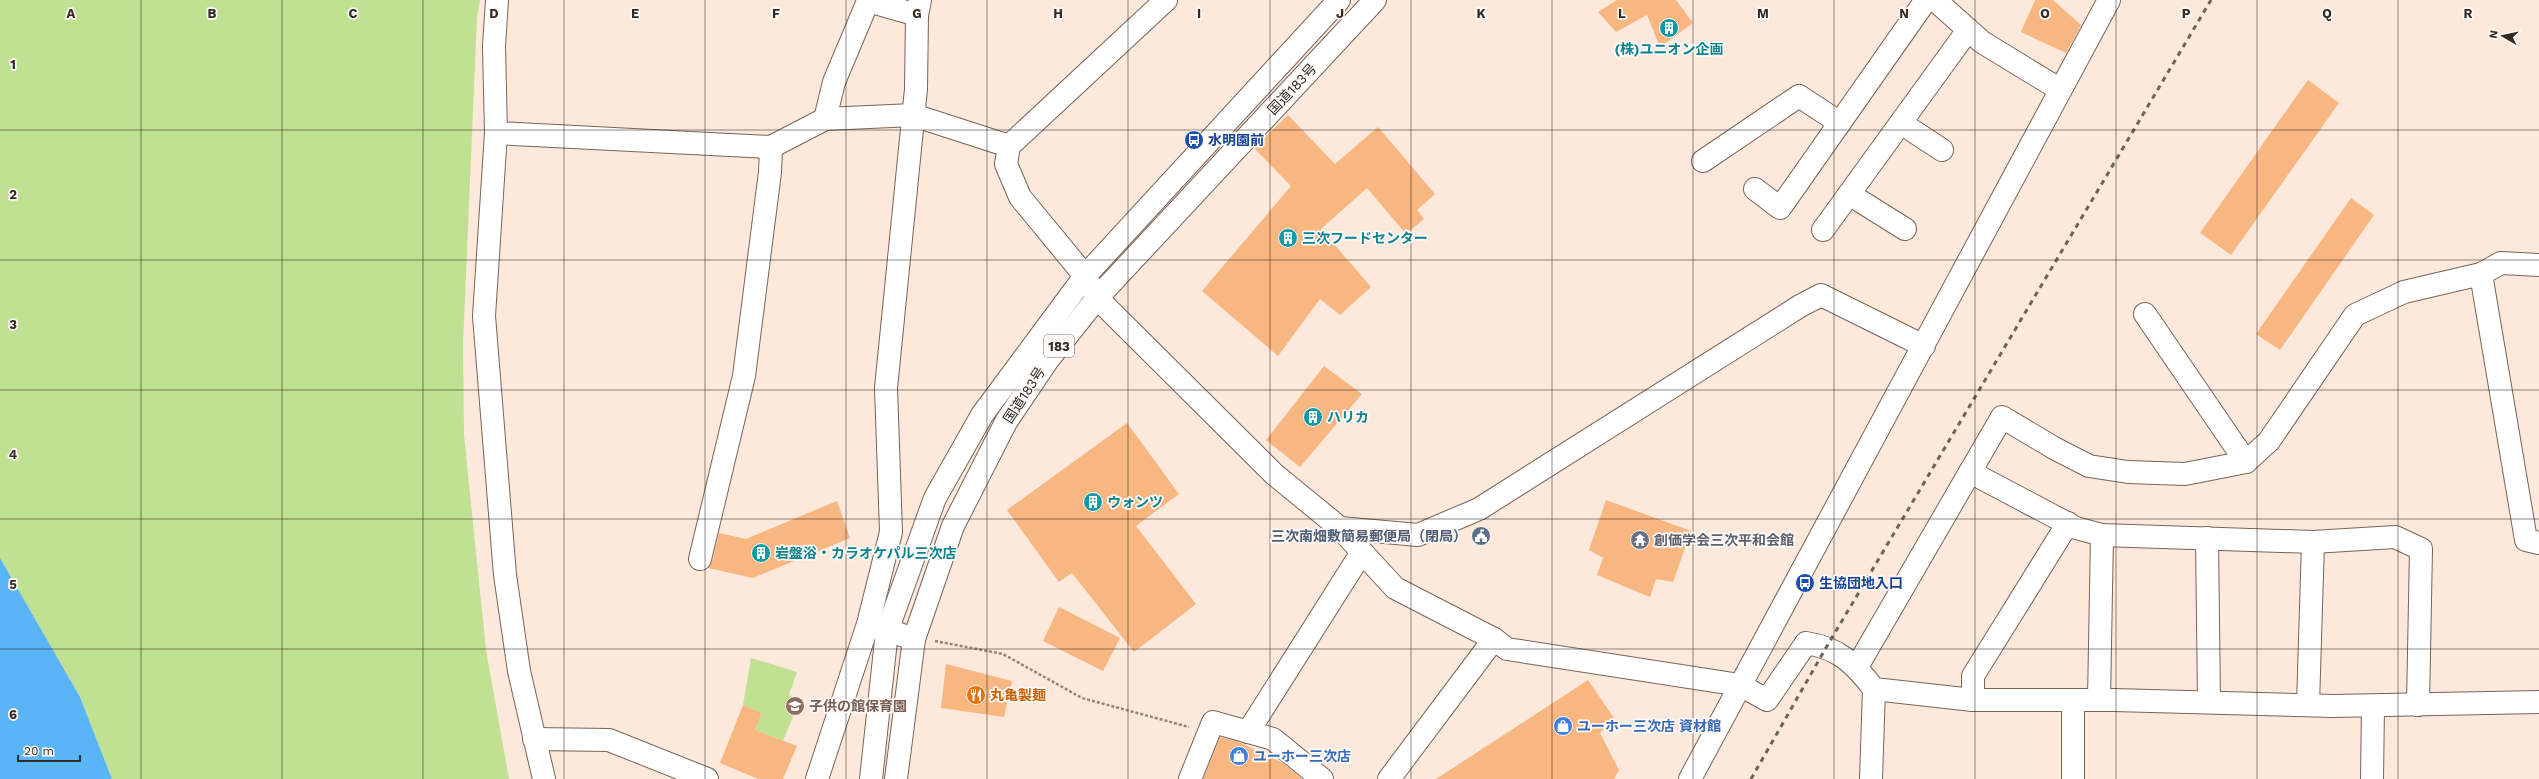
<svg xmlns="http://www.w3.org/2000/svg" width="2539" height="779" font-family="'Work Sans','Noto Sans JP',sans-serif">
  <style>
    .green { fill: #bfe191 }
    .water { fill: #59b5f6 }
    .building { fill: #f8b680 }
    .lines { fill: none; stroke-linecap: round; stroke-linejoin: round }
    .minor-casing { stroke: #796456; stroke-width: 24 }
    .highway-casing { stroke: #796456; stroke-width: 24 }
    .path { stroke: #93857c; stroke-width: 2.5; stroke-dasharray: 3 2; stroke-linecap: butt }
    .minor { stroke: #fff; stroke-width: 22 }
    .highway { stroke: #fff; stroke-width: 22 }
    .rail { stroke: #6e625a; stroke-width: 3; stroke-dasharray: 5 5; stroke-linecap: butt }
    .grid { fill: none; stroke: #332a24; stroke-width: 1; stroke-opacity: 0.55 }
    .labels { text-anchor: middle; stroke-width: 3.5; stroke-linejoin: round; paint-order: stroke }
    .shield { fill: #fef9f6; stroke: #706863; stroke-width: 1 }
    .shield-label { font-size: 13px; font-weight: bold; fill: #332a24 }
    .culture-label { font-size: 14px; font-weight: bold; fill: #0d838f; stroke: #fef9f6; text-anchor: start }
    .street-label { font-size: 14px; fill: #332a24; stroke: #fef9f6 }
    .transit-label { font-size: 14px; font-weight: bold; fill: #164399; stroke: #fef9f6; text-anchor: start }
    .service-label { font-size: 14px; font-weight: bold; fill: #4e5e75; stroke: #fef9f6; text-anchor: end }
    .worship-label { font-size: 14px; font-weight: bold; fill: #5b616d; stroke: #fef9f6; text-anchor: start }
    .food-label { font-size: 14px; font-weight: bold; fill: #c56008; stroke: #fef9f6; text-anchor: start }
    .education-label { font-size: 14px; font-weight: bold; fill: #785e54; stroke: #fef9f6; text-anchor: start }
    .shop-label { font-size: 14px; font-weight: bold; fill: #366cbe; stroke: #fef9f6; text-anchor: start }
    .grid-label { font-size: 13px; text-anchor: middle; font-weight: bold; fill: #332a24; stroke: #fef9f6; stroke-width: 3.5; stroke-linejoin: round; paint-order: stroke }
  </style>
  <rect width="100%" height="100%" fill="#fce9dc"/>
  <g class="green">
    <polygon points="0,0 480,0 477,18 463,344 464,435 486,650 509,779 112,779 80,697 0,558"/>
    <polygon points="751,658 797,672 789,695 800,700 783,741 755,730 762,713 743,705"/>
  </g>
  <polygon class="water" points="0,558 80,697 112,779 0,779"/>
  <g class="building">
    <polygon points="1617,0 1676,0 1693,23 1660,47 1647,15 1616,32 1598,12"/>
    <polygon points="2035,0 2053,0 2081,25 2066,53 2021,32"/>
    <polygon points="2308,80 2339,103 2231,255 2200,233"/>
    <polygon points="1288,115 1335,164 1378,127 1435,194 1417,210 1424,219 1406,234 1367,188 1321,229 1371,287 1340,315 1320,299 1278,356 1202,291 1291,186 1254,148"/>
    <polygon points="2351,198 2374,215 2280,350 2256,334"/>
    <polygon points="1324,366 1362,394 1300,467 1266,440"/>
    <polygon points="1127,423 1179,494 1136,526 1196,604 1134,652 1072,573 1059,582 1007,510"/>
    <polygon points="1606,500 1691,531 1673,582 1656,579 1650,597 1597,575 1603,558 1589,550"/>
    <polygon points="837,501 850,538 753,578 708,568 712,562 719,533 746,539"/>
    <polygon points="1059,607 1120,638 1103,671 1043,641"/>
    <polygon points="946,664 1012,681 1004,717 941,708"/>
    <polygon points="1588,680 1614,718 1600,733 1619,770 1614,779 1436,779"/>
    <polygon points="743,705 762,713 755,730 797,746 783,779 758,779 720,763"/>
    <polygon points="1220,737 1239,742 1283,763 1302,779 1203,779"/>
  </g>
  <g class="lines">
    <g class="minor-casing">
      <g id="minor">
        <polyline points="497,0 494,46 496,133 484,316 505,575 519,671 544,779"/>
        <path d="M 1166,0 L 1009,146 L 1006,164 L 1020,197 L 1085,276 L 1097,298 L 1274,474 L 1340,528 L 1395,588 L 1494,639 L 1507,649 L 1740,685 L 1767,700 L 1806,643 C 1839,648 1855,664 1874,689 L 1973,700 L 2114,700 L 2333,706 L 2539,702"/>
        <polyline points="1935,0 1982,42 2059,89"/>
        <polyline points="825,119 834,82 868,1 917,15"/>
        <polyline points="1901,123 1942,150"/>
        <polyline points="496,133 771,147 825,119 913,115 1009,146"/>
        <polyline points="1703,161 1799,96 1840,123"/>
        <polyline points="1755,189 1780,208 1926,0"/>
        <polyline points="1849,194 1905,229"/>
        <polyline points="1823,230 1968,30"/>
        <polyline points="2481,274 2526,540 2539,543"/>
        <polyline points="2145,314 2246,462 2269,441 2355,315 2404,292 2481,274 2501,263 2539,265"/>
        <polyline points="1970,472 2002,417 2054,448 2089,466 2128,472 2185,474 2246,462"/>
        <polyline points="1340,528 1418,535 1479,509 1800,306 1821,295 1924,346"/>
        <polyline points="2207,538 2209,702"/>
        <polyline points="700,559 744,376 770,172 771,147"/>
        <polyline points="869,624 914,639"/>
        <polyline points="1857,667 1970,472 2076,528 2102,535 2313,542 2395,537 2421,549 2418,705"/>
        <polyline points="1973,700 1973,676 2068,523"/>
        <polyline points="2099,700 2102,535"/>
        <polyline points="2308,705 2313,542"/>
        <polyline points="1248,732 1362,552"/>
        <polyline points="534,739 609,740 707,779"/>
        <polyline points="817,779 868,624 891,532 886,388 916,89 917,15 920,0"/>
        <polyline points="1190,779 1213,722 1273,739 1322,779"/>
        <polyline points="1389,779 1494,639"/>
        <polyline points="1690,779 2109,0"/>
        <polyline points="1871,779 1874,689"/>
        <polyline points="2073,779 2073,700"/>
        <polyline points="2372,779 2373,706"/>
      </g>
    </g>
    <g class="highway-casing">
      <g id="highway">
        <polyline points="871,779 887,631 935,498 982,415 1085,276 1339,0"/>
        <polyline points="896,779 914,639 953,526 1006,422 1047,361 1097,298 1375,0"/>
      </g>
    </g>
    <polyline class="path" points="935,641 1003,654 1082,698 1189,727"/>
    <use href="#minor" class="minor"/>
    <use href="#highway" class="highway"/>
    <polyline class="rail" points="1751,779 1827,646 2211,0"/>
  </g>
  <path class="grid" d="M 141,0 L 141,779M 282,0 L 282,779M 423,0 L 423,779M 564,0 L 564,779M 705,0 L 705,779M 846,0 L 846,779M 987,0 L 987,779M 1128,0 L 1128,779M 1270,0 L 1270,779M 1411,0 L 1411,779M 1552,0 L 1552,779M 1693,0 L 1693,779M 1834,0 L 1834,779M 1975,0 L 1975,779M 2116,0 L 2116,779M 2257,0 L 2257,779M 2398,0 L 2398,779M 0,130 L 2539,130M 0,260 L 2539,260M 0,390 L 2539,390M 0,519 L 2539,519M 0,649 L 2539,649"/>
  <defs>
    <g id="building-disc" transform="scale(1)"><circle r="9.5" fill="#0f9aa8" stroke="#fef9f6"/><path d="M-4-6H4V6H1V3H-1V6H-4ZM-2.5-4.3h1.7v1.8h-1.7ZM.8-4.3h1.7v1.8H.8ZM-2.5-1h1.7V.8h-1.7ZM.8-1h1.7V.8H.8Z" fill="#fff"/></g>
    <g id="bus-disc" transform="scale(1)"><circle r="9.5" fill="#1a4fb4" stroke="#fef9f6"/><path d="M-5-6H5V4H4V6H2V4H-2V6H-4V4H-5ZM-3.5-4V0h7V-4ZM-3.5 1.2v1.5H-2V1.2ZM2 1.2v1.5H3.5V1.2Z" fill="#fff"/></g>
    <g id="civic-disc" transform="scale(1)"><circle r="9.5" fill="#5c6f8a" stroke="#fef9f6"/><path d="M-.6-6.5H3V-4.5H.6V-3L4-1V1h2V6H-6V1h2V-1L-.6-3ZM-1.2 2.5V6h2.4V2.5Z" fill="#fff"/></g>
    <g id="temple-disc" transform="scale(1)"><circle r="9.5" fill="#6b7280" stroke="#fef9f6"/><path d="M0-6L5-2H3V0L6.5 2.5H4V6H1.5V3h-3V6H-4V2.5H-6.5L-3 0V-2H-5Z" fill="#fff"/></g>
    <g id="restaurant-disc" transform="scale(1)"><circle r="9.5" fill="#e8710a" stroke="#fef9f6"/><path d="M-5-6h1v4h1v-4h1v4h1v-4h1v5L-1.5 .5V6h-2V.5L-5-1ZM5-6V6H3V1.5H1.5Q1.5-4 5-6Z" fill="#fff"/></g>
    <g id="school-disc" transform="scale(1)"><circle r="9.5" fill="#8d6e63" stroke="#fef9f6"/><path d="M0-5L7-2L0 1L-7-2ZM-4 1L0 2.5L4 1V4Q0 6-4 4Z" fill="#fff"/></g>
    <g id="shop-disc" transform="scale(1)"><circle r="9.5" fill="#3f7fe0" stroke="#fef9f6"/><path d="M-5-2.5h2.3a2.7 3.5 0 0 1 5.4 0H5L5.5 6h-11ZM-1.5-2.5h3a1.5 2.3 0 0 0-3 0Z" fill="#fff"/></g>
  </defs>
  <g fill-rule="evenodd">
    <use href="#building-disc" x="1669" y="28"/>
    <use href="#bus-disc" x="1194" y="140"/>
    <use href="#building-disc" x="1288" y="238"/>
    <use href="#building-disc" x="1313" y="417"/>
    <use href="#building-disc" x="1093" y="502"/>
    <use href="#civic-disc" x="1481" y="536"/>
    <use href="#temple-disc" x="1640" y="540"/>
    <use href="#building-disc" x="761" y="553"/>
    <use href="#bus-disc" x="1805" y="583"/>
    <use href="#restaurant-disc" x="976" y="695"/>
    <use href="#school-disc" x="795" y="706"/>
    <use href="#shop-disc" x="1563" y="726"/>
    <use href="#shop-disc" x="1239" y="756"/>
  </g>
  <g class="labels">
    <rect class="shield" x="1044" y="335" width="30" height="22" rx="3"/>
    <g class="shield-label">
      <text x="1059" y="351">183</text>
    </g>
    <g class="culture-label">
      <text x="1669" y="54" text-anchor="middle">(株)ユニオン企画</text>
      <text x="1302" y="243">三次フードセンター</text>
      <text x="1327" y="422">ハリカ</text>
      <text x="1107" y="507">ウォンツ</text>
      <text x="775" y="558">岩盤浴・カラオケパル三次店</text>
    </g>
    <g class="street-label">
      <text transform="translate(1292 89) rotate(-47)" y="5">国道183号</text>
      <text transform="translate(1024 395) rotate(-57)" y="5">国道183号</text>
    </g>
    <g class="transit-label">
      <text x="1208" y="145">水明園前</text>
      <text x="1819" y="588">生協団地入口</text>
    </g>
    <g class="service-label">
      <text x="1467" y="541">三次南畑敷簡易郵便局（閉局）</text>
    </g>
    <g class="worship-label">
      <text x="1654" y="545">創価学会三次平和会館</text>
    </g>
    <g class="food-label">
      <text x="990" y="700">丸亀製麺</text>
    </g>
    <g class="education-label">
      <text x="809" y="711">子供の館保育園</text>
    </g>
    <g class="shop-label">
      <text x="1577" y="731">ユーホー三次店 資材館</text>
      <text x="1253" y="761">ユーホー三次店</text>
    </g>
  </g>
  <g class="grid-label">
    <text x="71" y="18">A</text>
    <text x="212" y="18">B</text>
    <text x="353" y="18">C</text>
    <text x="494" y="18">D</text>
    <text x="635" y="18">E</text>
    <text x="776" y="18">F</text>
    <text x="917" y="18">G</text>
    <text x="1058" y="18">H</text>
    <text x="1199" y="18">I</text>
    <text x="1340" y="18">J</text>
    <text x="1481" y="18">K</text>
    <text x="1622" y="18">L</text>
    <text x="1763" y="18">M</text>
    <text x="1904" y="18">N</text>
    <text x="2045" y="18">O</text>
    <text x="2186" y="18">P</text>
    <text x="2327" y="18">Q</text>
    <text x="2468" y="18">R</text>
    <text x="13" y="69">1</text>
    <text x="13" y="199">2</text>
    <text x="13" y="329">3</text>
    <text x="13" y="459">4</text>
    <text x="13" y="589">5</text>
    <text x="13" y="719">6</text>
  </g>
  <g transform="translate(2503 36) rotate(279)" stroke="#fef9f6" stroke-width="3" paint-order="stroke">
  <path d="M0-3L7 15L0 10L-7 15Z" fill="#332a24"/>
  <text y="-6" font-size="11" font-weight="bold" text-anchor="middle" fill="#332a24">N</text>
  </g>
  <path d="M18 755v6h62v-6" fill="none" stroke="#332a24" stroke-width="2"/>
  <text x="24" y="755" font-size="12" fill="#332a24" stroke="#fef9f6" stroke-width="3" paint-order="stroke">20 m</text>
</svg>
